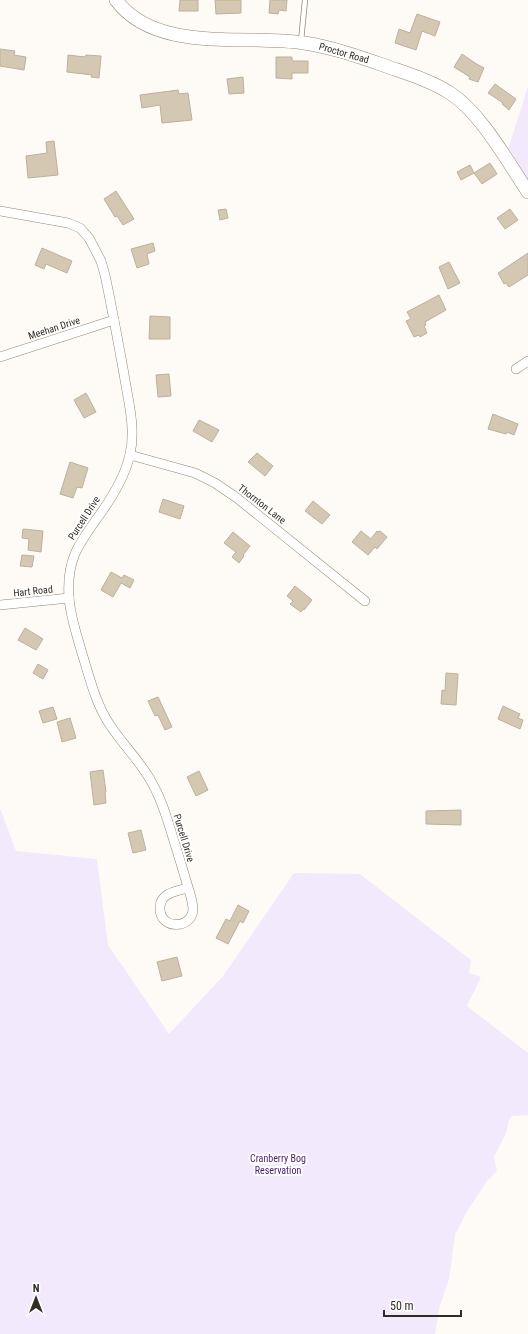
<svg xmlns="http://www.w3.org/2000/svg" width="528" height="1334" font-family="'Roboto Condensed',sans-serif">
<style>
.green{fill:#f2e9fc}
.building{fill:#d5c8b3;stroke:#bdb09c}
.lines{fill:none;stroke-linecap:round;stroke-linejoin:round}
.service-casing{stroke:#938774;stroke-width:6}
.minor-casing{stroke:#938774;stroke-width:10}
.secondary-casing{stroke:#938774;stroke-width:14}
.service{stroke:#fff;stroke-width:4.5}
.minor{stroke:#fff;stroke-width:9}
.secondary{stroke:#fff;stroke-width:13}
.labels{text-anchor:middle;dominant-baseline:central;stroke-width:4;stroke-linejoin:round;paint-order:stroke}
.street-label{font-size:10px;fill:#302b23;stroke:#fff}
.park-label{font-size:10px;fill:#4e216f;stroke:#fff}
</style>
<rect width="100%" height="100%" fill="#fefbf7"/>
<!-- green -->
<g class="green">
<path d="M 528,86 L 528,180 L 508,150 Z"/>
<path d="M 0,808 L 16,851 L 97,859 L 108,945 L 169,1034 L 223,976 L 294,873 L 360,874 L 471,960 L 469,973 L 481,977 L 467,1006 L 528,1053 L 528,1115 L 512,1116 L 509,1120 L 506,1133 L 494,1157 L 497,1171 L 487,1181 L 466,1213 L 455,1235 L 449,1279 L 440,1305 L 435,1334 L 0,1334 Z"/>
</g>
<!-- building -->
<g class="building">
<path d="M 180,0 L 198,0 L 198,11 L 179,11 Z"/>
<path d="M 215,0 L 241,0 L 241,13 L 216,14 Z"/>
<path d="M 270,0 L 287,0 L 286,11 L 279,10 L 278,14 L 269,13 Z"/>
<path d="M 417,14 L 440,22 L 435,36 L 422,31 L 416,50 L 395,43 L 399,29 L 410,33 Z"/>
<path d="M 0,49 L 15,51 L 14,55 L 26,57 L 24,70 L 0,66 Z"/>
<path d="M 462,54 L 475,63 L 484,68 L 478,82 L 469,79 L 470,77 L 454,67 Z"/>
<path d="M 68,55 L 85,57 L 86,55 L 101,56 L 99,78 L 91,77 L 92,75 L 67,72 Z"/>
<path d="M 276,57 L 292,57 L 292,61 L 308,61 L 308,73 L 292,73 L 292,79 L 276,78 Z"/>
<path d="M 243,77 L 244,93 L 229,94 L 227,79 Z"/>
<path d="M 495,84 L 516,99 L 509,110 L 502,104 L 503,103 L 488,93 Z"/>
<path d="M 178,90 L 179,94 L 188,93 L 192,120 L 162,123 L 160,105 L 142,108 L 140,95 Z"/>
<path d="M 54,141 L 58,175 L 28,178 L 26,156 L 47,153 L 46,142 Z"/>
<path d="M 490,163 L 497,174 L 482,184 L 474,173 Z"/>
<path d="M 470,165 L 474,173 L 461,180 L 457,172 Z"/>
<path d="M 116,191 L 134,219 L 123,225 L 117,216 L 115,217 L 104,199 Z"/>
<path d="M 226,209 L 228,218 L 220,220 L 218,210 Z"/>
<path d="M 510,209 L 518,220 L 505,229 L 497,218 Z"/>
<path d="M 153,243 L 155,251 L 147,254 L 149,264 L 137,268 L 131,249 Z"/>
<path d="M 42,248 L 72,261 L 67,273 L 46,264 L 44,269 L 35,265 Z"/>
<path d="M 528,253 L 528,275 L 509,287 L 506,283 L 504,284 L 498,273 Z"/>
<path d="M 449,262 L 460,283 L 448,289 L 439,267 Z"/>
<path d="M 439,295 L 446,310 L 425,322 L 426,325 L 424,326 L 427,333 L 420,337 L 419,335 L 414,337 L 406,321 L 411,319 L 407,312 Z"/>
<path d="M 150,316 L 170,317 L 170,339 L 149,339 Z"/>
<path d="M 169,374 L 171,396 L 158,397 L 156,375 Z"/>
<path d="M 86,393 L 96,412 L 84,418 L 74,400 Z"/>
<path d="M 493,414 L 518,424 L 514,435 L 507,432 L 506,434 L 488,429 Z"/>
<path d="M 199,420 L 219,430 L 212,442 L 193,431 Z"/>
<path d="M 257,453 L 273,466 L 265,476 L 248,462 Z"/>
<path d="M 70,462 L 88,468 L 82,488 L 77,487 L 73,498 L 60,494 Z"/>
<path d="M 163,499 L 184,506 L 180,519 L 159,512 Z"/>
<path d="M 313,501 L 330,515 L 322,524 L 305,511 Z"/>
<path d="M 23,529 L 43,531 L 41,552 L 28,550 L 29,539 L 22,538 Z"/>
<path d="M 361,531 L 371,539 L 377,531 L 378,532 L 380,531 L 387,537 L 377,549 L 375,547 L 368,555 L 352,542 Z"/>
<path d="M 233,532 L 250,546 L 243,555 L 244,556 L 239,563 L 232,557 L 236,552 L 224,543 Z"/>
<path d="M 22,555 L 34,556 L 32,567 L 20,566 Z"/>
<path d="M 111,572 L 122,578 L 124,575 L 134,580 L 130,588 L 121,583 L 113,597 L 101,590 Z"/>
<path d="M 295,586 L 312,600 L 304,610 L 303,609 L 301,612 L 290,604 L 293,601 L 287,596 Z"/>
<path d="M 25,628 L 43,639 L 36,650 L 18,640 Z"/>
<path d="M 38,664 L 48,670 L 43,679 L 33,673 Z"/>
<path d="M 446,673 L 458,674 L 456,705 L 441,704 L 442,690 L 445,691 Z"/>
<path d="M 158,697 L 172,727 L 165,730 L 158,715 L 155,716 L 148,701 Z"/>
<path d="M 503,706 L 520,714 L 518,718 L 523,720 L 520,729 L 498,719 Z"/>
<path d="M 53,707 L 57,719 L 43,723 L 39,711 Z"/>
<path d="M 70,718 L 76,738 L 62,742 L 57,722 Z"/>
<path d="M 103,770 L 106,792 L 105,793 L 106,803 L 94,805 L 90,772 Z"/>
<path d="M 199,771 L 208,790 L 196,796 L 187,777 Z"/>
<path d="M 461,810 L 461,825 L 426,824 L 426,811 Z"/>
<path d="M 141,830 L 146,850 L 133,853 L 128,833 Z"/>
<path d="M 238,905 L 249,911 L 243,923 L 240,921 L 228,944 L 216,938 L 226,919 L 230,921 Z"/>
<path d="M 177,957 L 182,976 L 162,981 L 157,962 Z"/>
</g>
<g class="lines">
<!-- service casing -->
<g class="service-casing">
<path id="service" d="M 301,41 L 305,0"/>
</g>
<!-- minor casing -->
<g class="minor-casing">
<g id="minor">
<path d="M 0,211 L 68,223 L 80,228 L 89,238 L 101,261 L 105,275 C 112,308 118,341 124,374 C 128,400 136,428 130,454 C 126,473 114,494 103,510 C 82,540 66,556 69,597 C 70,615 76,632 81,650 C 89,675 95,703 110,725 C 123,745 140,761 151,781 C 160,796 165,812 170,828 C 176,847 182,867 188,887 C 190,894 193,902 193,910 C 191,930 160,929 160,909 C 159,893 177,891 188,888"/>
<path d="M 0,357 L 114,320"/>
<path d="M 516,369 L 528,361"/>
<path d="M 130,455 L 195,473 L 215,483 L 237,498 L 365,601"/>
<path d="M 0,605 L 69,598"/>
</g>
</g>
<!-- secondary casing -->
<g class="secondary-casing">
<path id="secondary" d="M 116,0 C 156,54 246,34 304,43 C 331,47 357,56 383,65 C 405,73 430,80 450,93 C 481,113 507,161 528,192"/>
</g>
<!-- service -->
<use href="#service" class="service"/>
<!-- minor -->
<use href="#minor" class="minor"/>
<!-- secondary -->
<use href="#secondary" class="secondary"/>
</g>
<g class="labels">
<!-- street labels -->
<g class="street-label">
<text transform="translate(344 53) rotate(16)">Proctor Road</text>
<text transform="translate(54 328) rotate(-18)">Meehan Drive</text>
<text transform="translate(262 504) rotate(38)">Thornton Lane</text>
<text transform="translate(84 518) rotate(-57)">Purcell Drive</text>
<text transform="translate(33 591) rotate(-6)">Hart Road</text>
<text transform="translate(184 838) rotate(73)">Purcell Drive</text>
</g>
<!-- park labels -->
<g class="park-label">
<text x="278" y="1158">Cranberry Bog<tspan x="278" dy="12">Reservation</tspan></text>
</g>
</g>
<!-- north arrow -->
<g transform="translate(36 1298)" stroke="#ffffff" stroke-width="3" paint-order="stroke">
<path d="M0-3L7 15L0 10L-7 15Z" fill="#302b23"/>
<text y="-6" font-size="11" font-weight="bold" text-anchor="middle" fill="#302b23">N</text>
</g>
<!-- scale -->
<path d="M384 1310v6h77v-6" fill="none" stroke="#302b23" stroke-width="2"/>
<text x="390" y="1310" font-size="12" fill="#302b23" stroke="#ffffff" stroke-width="3" paint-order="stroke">50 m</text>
</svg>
